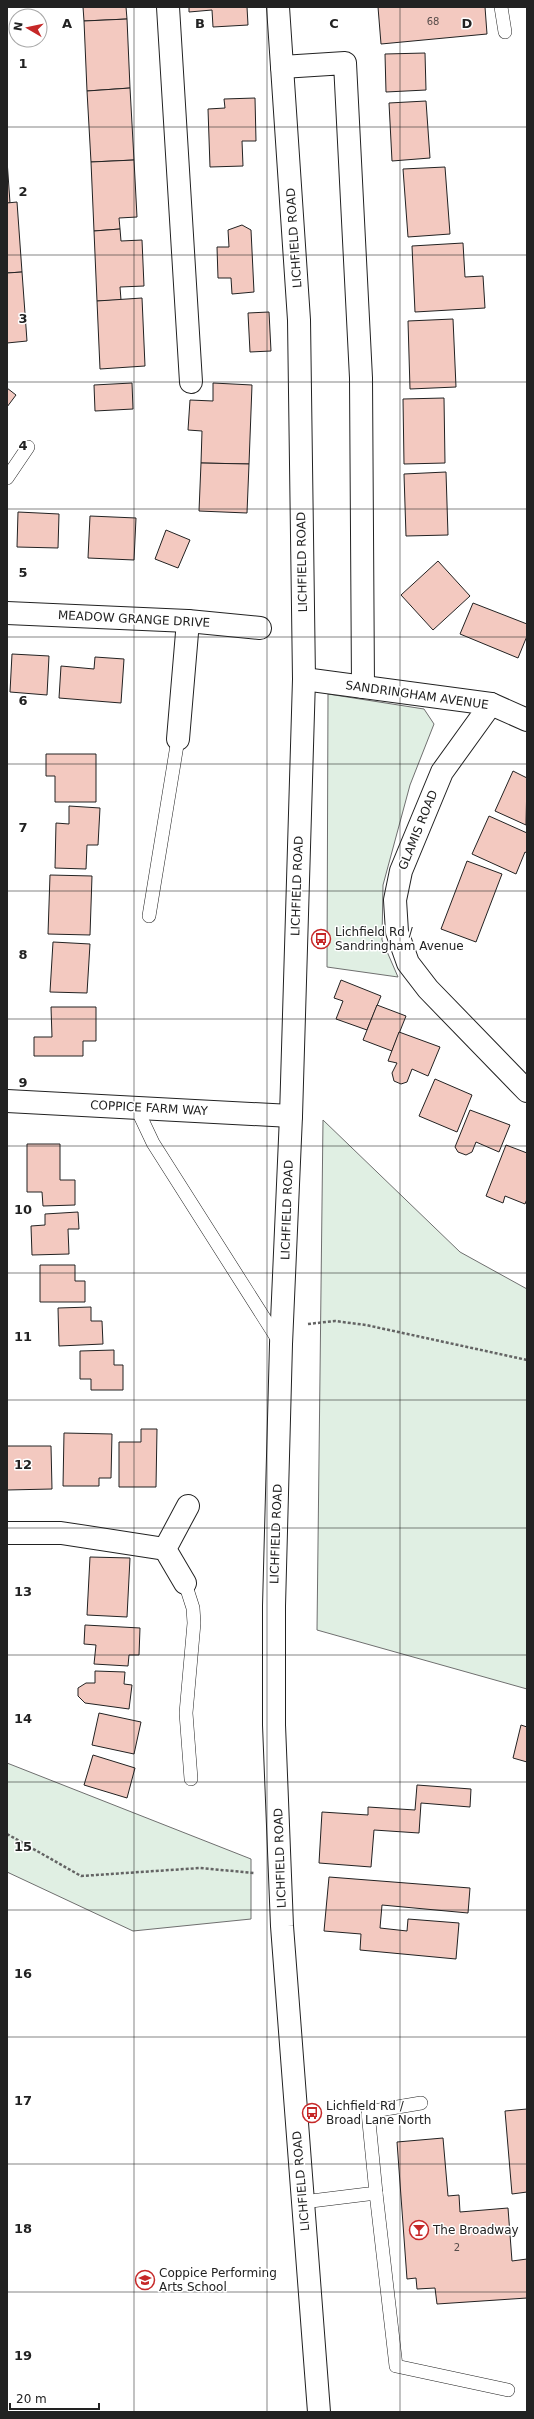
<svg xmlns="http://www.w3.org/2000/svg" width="534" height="2419" font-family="'DejaVu Sans',sans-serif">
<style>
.green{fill:#e0efe3;stroke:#6f6f6f}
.building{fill:#f3c9c0;stroke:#222}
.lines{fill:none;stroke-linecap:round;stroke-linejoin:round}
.lane-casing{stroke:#222;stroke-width:14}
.street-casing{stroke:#222;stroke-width:24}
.primary-casing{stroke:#222;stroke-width:24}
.path{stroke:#646464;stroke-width:2.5;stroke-dasharray:3 2;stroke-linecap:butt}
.lane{stroke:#fff;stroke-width:13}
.street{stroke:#fff;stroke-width:22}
.primary{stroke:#fff;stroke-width:22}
.grid{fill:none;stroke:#222;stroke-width:1;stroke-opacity:0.55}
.labels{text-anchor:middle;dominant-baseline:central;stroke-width:3;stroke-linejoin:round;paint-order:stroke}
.number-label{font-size:10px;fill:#564c4a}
.street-label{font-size:12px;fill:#222;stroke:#fff}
.poi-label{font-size:12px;fill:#222;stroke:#fff;text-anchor:start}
.grid-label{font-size:13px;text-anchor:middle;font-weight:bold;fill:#222;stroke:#fff;stroke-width:3;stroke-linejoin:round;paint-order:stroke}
</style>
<rect width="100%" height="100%" fill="#fff"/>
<!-- green -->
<g class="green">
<path d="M 328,694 L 424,709 L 434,724 L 410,785 L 383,885 L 382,940 L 398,977 L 327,967 Z"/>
<path d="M 323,1120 L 460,1252 L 527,1289 L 527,1689 L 317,1630 Z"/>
<path d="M 7,1763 L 251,1859 L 251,1919 L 133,1931 L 7,1872 Z"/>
</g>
<!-- building -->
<g class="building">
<path d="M 83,7 L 126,7 L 127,19 L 84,21 Z"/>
<path d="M 189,7 L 247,7 L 248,25 L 213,27 L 212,10 L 189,12 Z"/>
<path d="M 378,7 L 485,7 L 487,34 L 381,44 Z"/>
<path d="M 127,19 L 130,88 L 87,91 L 84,21 Z"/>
<path d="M 425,53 L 426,90 L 386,92 L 385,54 Z"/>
<path d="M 130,88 L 134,160 L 91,162 L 87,91 Z"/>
<path d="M 255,98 L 256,141 L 242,141 L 243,166 L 210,167 L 208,109 L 225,108 L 224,99 Z"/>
<path d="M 426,101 L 430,158 L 392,161 L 389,103 Z"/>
<path d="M 7,160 L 10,203 L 7,203 Z"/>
<path d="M 134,160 L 137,217 L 119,218 L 120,229 L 94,231 L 91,162 Z"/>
<path d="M 445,167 L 450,234 L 408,237 L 403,169 Z"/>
<path d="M 17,202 L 22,272 L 7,273 L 7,203 Z"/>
<path d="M 242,225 L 251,230 L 254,292 L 232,294 L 231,278 L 218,278 L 217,247 L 229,247 L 228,230 Z"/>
<path d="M 120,229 L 121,241 L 142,240 L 144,286 L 120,287 L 121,300 L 97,301 L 94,231 Z"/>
<path d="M 463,243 L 465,277 L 483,276 L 485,308 L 415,312 L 412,246 Z"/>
<path d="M 22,272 L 27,341 L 7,343 L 7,273 Z"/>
<path d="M 142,298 L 145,366 L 100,369 L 97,301 Z"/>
<path d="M 269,312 L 271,351 L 250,352 L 248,313 Z"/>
<path d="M 453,319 L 456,387 L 410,389 L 408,321 Z"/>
<path d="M 132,383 L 133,409 L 95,411 L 94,385 Z"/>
<path d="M 213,383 L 252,385 L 249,464 L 201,463 L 202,431 L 188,430 L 190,400 L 213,401 Z"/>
<path d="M 7,388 L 16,395 L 7,407 Z"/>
<path d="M 444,398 L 445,463 L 404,464 L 403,399 Z"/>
<path d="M 201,463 L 249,464 L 247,513 L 199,511 Z"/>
<path d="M 446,472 L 448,535 L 406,536 L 404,474 Z"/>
<path d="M 18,512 L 59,514 L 58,548 L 17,547 Z"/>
<path d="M 90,516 L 136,518 L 134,560 L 88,558 Z"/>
<path d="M 166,530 L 190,540 L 178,568 L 155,559 Z"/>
<path d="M 438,561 L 470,596 L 433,630 L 401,595 Z"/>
<path d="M 473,603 L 527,624 L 527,636 L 518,658 L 460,634 Z"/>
<path d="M 12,654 L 49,656 L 47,695 L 10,692 Z"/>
<path d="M 95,657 L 124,659 L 121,703 L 59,698 L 61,666 L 94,669 Z"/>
<path d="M 46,754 L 96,754 L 96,802 L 55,802 L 55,776 L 46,776 Z"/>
<path d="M 513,771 L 527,778 L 526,825 L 495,811 Z"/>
<path d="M 69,806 L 100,808 L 98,845 L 87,845 L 86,869 L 55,868 L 56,823 L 69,824 Z"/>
<path d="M 489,816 L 527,833 L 527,853 L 525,852 L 516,874 L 472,854 Z"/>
<path d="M 467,861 L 502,874 L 476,942 L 441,929 Z"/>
<path d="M 50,875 L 92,876 L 90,935 L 48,934 Z"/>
<path d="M 53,942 L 90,944 L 87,993 L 50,992 Z"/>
<path d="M 341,980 L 381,996 L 367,1030 L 336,1019 L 343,1001 L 334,998 Z"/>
<path d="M 377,1005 L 406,1016 L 392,1051 L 363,1040 Z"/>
<path d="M 51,1007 L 96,1007 L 96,1041 L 83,1041 L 83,1056 L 34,1056 L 34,1037 L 52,1037 Z"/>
<path d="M 399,1032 L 440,1047 L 428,1076 L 412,1069 L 407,1082 L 401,1084 L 394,1081 L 392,1073 L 397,1063 L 388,1061 Z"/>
<path d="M 435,1079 L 472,1095 L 457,1132 L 419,1116 Z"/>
<path d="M 470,1110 L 510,1125 L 499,1152 L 476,1142 L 472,1152 L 466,1155 L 458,1152 L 455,1147 Z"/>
<path d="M 27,1144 L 60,1144 L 60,1180 L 75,1180 L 75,1205 L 43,1206 L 42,1192 L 27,1192 Z"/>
<path d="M 506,1145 L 527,1153 L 527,1199 L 525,1204 L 505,1196 L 503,1203 L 486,1196 Z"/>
<path d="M 78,1212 L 79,1229 L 68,1229 L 69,1254 L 32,1255 L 31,1226 L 45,1225 L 45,1214 Z"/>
<path d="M 40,1265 L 75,1265 L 75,1281 L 85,1281 L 85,1302 L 40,1302 Z"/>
<path d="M 91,1307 L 91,1321 L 102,1321 L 103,1344 L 59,1346 L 58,1308 Z"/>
<path d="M 114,1350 L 114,1365 L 123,1365 L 123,1390 L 91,1390 L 91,1379 L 80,1379 L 80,1351 Z"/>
<path d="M 141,1429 L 157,1429 L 156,1487 L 119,1487 L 119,1442 L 141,1442 Z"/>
<path d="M 64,1433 L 112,1434 L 111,1478 L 99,1478 L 99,1486 L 63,1486 Z"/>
<path d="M 7,1446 L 51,1446 L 52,1489 L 7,1490 Z"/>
<path d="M 90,1557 L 130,1558 L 127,1617 L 87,1615 Z"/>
<path d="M 85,1625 L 140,1628 L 139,1655 L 129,1655 L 128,1666 L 94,1664 L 96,1645 L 84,1644 Z"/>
<path d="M 95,1671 L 125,1672 L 124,1684 L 132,1685 L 129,1709 L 85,1703 L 78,1696 L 78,1688 L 86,1683 L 95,1683 Z"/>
<path d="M 99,1713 L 141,1722 L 134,1754 L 92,1745 Z"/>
<path d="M 521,1725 L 527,1727 L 527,1762 L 513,1758 Z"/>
<path d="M 93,1755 L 135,1768 L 127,1798 L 84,1785 Z"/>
<path d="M 417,1785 L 471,1789 L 470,1807 L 421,1803 L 419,1833 L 374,1830 L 371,1867 L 319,1863 L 322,1812 L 368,1815 L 368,1807 L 415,1810 Z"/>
<path d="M 329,1877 L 470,1888 L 468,1913 L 382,1905 L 380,1928 L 407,1931 L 408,1919 L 459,1923 L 456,1959 L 360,1950 L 361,1934 L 324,1931 Z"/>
<path d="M 527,2109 L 527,2192 L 512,2194 L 505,2111 Z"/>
<path d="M 443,2138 L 448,2196 L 459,2195 L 460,2212 L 508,2208 L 512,2261 L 527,2259 L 527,2298 L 437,2304 L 435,2288 L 417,2289 L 416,2278 L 407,2279 L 397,2142 Z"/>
</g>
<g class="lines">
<!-- lane casing -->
<g class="lane-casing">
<g id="lane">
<path d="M 501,7 L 505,32"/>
<path d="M 7,478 L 28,447"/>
<path d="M 149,916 L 178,739"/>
<path d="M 136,1107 L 153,1143 L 280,1343"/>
<path d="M 185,1583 L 193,1608 L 194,1623 L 186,1713 L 191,1779"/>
<path d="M 376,2193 L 396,2366 L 508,2390"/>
<path d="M 303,2202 L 376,2193 L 368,2112 L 421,2103"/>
</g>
</g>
<!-- street casing -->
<g class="street-casing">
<g id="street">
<path d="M 168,7 L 191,382"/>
<path d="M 282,67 L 345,63 L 361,378 L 363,687"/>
<path d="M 7,613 L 188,621 L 260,628"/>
<path d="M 304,679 L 491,704 L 527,720"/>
<path d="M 491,704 L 442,772 L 401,871 L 395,900 L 397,932 L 408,963 L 428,989 L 527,1091"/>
<path d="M 178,739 L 188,621"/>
<path d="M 7,1101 L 291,1116"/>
<path d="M 7,1533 L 61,1533 L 165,1549"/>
<path d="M 185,1583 L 165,1549 L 188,1506"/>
</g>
</g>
<!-- primary casing -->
<g class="primary-casing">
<path id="primary" d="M 278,7 L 299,320 L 304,679 L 291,1116 L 281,1344 L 274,1606 L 274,1725 L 282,1926 L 319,2412"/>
</g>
<!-- path -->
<g class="path">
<path d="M 308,1324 L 335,1321 L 366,1325 L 527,1360"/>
<path d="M 7,1834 L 81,1876 L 200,1868 L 254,1873"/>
</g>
<!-- lane -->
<use href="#lane" class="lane"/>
<!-- street -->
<use href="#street" class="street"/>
<!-- primary -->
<use href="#primary" class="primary"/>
</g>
<!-- grid -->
<path class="grid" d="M 134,7 L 134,2412M 267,7 L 267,2412M 400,7 L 400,2412M 7,127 L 527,127M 7,255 L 527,255M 7,382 L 527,382M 7,509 L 527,509M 7,637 L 527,637M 7,764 L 527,764M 7,891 L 527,891M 7,1019 L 527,1019M 7,1146 L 527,1146M 7,1273 L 527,1273M 7,1400 L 527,1400M 7,1528 L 527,1528M 7,1655 L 527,1655M 7,1782 L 527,1782M 7,1910 L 527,1910M 7,2037 L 527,2037M 7,2164 L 527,2164M 7,2292 L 527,2292"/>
<!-- icons -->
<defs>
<g id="bus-ring" transform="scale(1)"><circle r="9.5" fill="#fff" stroke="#c62828" stroke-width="1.5"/><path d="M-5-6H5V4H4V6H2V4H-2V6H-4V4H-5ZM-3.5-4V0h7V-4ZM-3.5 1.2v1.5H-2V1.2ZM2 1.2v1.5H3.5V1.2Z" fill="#c62828"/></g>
<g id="bar-ring" transform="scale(1)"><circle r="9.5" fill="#fff" stroke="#c62828" stroke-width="1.5"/><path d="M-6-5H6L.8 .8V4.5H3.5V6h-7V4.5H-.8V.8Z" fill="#c62828"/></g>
<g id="school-ring" transform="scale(1)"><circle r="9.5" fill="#fff" stroke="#c62828" stroke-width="1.5"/><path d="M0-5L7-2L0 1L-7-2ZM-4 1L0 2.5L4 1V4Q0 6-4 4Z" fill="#c62828"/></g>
</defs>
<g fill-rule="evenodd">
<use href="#bus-ring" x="321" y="939"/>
<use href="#bus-ring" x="312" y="2113"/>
<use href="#bar-ring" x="419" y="2230"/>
<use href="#school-ring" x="145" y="2280"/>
</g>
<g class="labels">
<!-- number labels -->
<g class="number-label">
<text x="433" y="21">68</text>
<text x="457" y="2247">2</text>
</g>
<!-- street labels -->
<g class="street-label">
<text transform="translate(294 238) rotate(-94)">LICHFIELD ROAD</text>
<text transform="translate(302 562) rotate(-91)">LICHFIELD ROAD</text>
<text transform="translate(134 619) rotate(3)">MEADOW GRANGE DRIVE</text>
<text transform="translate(417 695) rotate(8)">SANDRINGHAM AVENUE</text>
<text transform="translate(418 830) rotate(-68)">GLAMIS ROAD</text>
<text transform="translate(297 886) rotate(-88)">LICHFIELD ROAD</text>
<text transform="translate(149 1108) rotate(3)">COPPICE FARM WAY</text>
<text transform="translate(287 1210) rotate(-88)">LICHFIELD ROAD</text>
<text transform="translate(276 1534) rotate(-88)">LICHFIELD ROAD</text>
<text transform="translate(280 1858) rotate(-92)">LICHFIELD ROAD</text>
<text transform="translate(301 2181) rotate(-95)">LICHFIELD ROAD</text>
</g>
<!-- poi labels -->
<g class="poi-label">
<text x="335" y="932">Lichfield Rd /<tspan x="335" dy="14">Sandringham Avenue</tspan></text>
<text x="326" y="2106">Lichfield Rd /<tspan x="326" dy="14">Broad Lane North</tspan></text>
<text x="433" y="2230">The Broadway</text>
<text x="159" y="2273">Coppice Performing<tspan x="159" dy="14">Arts School</tspan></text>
</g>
</g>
<g class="grid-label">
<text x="67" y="28">A</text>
<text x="200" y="28">B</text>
<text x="334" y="28">C</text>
<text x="467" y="28">D</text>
<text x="23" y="68">1</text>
<text x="23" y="196">2</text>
<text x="23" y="323">3</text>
<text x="23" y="450">4</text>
<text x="23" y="577">5</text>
<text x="23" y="705">6</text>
<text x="23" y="832">7</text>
<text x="23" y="959">8</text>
<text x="23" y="1087">9</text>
<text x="23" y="1214">10</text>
<text x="23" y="1341">11</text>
<text x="23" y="1469">12</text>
<text x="23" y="1596">13</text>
<text x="23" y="1723">14</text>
<text x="23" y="1851">15</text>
<text x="23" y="1978">16</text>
<text x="23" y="2105">17</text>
<text x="23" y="2233">18</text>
<text x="23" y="2360">19</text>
</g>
<!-- border -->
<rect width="534" height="2419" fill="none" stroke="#222222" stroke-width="16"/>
<!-- north arrow -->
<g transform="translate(28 28) rotate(279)"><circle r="19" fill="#ffffff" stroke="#a7a7a7"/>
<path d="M0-3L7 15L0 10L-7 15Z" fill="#c62828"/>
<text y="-6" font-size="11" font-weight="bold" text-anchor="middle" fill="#222222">N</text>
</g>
<!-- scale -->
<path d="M10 2403v6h89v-6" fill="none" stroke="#222222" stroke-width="2"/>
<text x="16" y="2403" font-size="12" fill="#222222" stroke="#ffffff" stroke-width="3" paint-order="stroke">20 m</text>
</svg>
